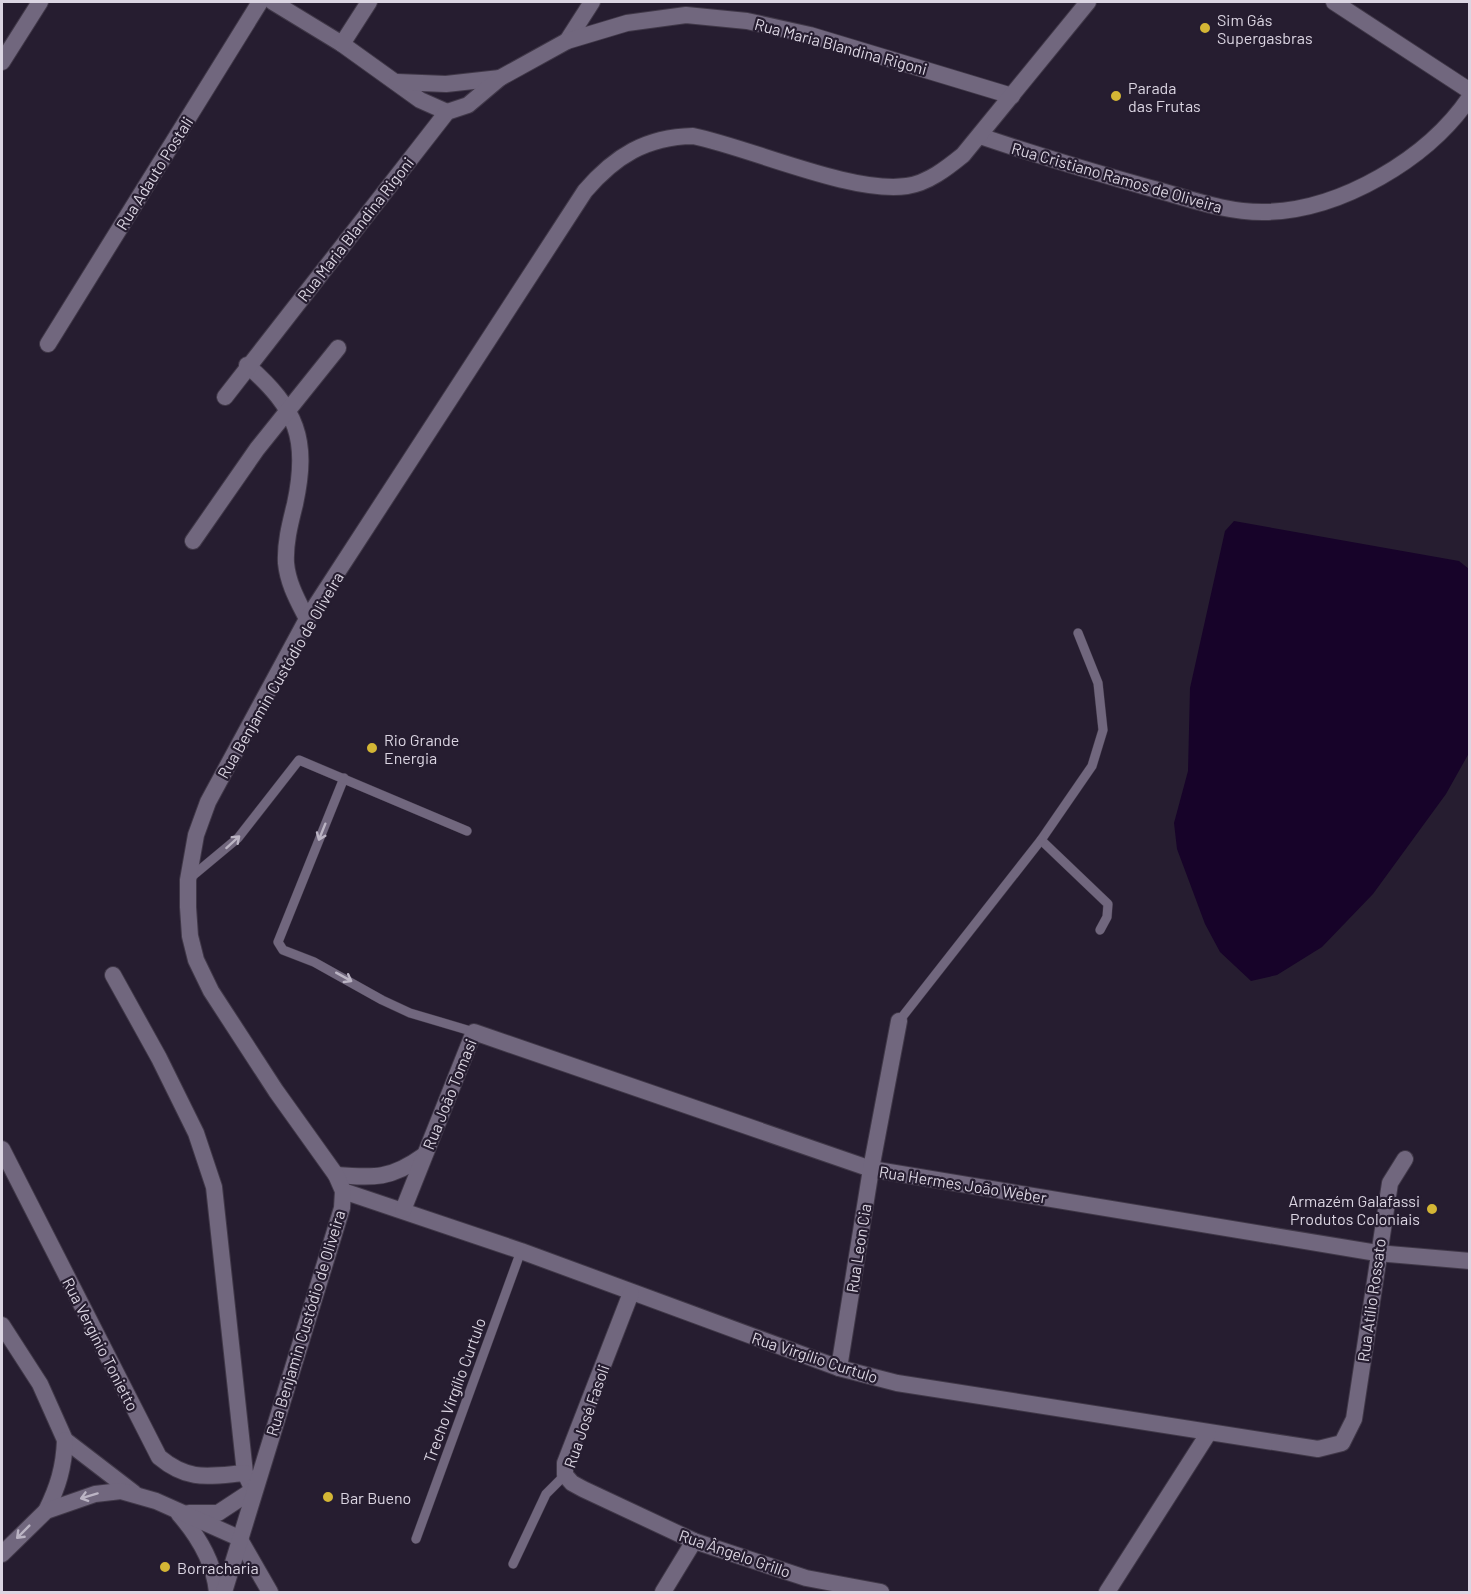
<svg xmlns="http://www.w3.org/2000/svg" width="1471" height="1594" font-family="Barlow,sans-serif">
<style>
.water{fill:#170329}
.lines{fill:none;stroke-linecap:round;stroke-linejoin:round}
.service-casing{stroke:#403848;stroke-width:10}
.minor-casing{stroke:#403848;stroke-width:18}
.tertiary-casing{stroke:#403848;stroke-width:18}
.secondary-casing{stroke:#403848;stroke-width:18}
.service{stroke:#71677e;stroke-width:9}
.minor{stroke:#71677e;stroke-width:16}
.tertiary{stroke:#71677e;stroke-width:16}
.secondary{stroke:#71677e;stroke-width:16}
.oneway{stroke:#bbb4c4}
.poi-dot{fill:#d4b635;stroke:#261d30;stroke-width:2}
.labels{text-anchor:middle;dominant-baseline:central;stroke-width:4.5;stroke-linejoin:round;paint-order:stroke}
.poi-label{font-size:16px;fill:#dbd5e2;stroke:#261d30;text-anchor:start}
.street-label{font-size:16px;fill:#dbd5e2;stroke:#261d30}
</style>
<rect width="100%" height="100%" fill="#261d30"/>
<!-- water -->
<path class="water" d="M 1234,521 L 1459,561 L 1469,569 L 1469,753 L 1446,794 L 1373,894 L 1322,947 L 1277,975 L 1251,981 L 1220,952 L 1205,924 L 1177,849 L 1174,823 L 1188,771 L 1190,688 L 1225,531 Z"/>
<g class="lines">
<!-- service casing -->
<g class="service-casing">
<g id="service">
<path d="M 344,778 L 278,942 L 283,950 L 314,962 L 382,1000 L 410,1013 L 474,1032"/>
<path d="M 1041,840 L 1108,904 L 1107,917 L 1100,930"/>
<path d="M 190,878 L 238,838 L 299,760 L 467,831"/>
<path d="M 899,1021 L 1041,840 L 1092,766 L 1103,730 L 1098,683 L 1078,633"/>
<path d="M 416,1539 L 521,1251"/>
<path d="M 513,1564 L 546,1494 L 565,1475"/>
</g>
</g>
<!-- minor casing -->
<g class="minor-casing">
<g id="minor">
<path d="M 273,2 L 342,44 L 420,100 L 447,112"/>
<path d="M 1334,2 L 1470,91"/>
<path d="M 567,41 L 592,2"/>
<path d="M 342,44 L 369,2"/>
<path d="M 2,62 L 40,2"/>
<path d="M 397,82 L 446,84 L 500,78"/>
<path d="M 980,136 C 1036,155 1093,172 1150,188 C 1188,198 1226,213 1266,212 C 1341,210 1428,159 1470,97"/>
<path d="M 48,344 L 260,2"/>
<path d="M 247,365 C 297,409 309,439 295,504 C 290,524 285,543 286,563 C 288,584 298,601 307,619"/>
<path d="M 225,397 L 447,112 L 468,105 L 500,78 L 567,41 L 627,23 L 686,15 L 747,21 L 810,35 L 1012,96"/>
<path d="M 193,541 L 257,449 L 338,348"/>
<path d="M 113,975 L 159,1058 L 196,1133 L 214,1187 L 245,1473 L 253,1490"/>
<path d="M 2,1149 L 159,1457 C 189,1482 209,1476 245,1473"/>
<path d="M 336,1175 C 375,1178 391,1179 423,1156"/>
<path d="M 343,1191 L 521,1251 L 839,1368 L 897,1383 L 1318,1449 L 1342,1443 L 1354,1419 L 1390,1183 L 1405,1159"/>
<path d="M 403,1210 L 474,1032 L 871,1169 L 1377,1253 L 1470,1261"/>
<path d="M 631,1293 L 565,1463 L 565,1475 L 572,1483 L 583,1489 L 694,1541 L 806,1578 L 881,1592"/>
<path d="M 839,1368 L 871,1169 L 899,1021"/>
<path d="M 663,1592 L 694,1541"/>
<path d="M 1107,1592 L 1208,1434"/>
</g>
</g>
<!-- tertiary casing -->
<g class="tertiary-casing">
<g id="tertiary">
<path d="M 2,1325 L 40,1384 L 65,1440 L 134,1493"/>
<path d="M 46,1511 C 58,1487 64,1467 65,1440"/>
</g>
</g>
<!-- secondary casing -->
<g class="secondary-casing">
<g id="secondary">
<path d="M 189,1513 L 218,1513 L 253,1490"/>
<path d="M 179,1514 C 199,1537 214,1562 217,1592"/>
<path d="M 239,1538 L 270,1592"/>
<path d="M 2,1554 L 46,1511 L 95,1494 L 121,1491 L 156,1501 L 239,1538"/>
<path d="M 224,1592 L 342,1208 L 343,1191 L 336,1175 L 276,1091 L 211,991 L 196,960 L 190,936 L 188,907 L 188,880 L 196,835 L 208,802 L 307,619 L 585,191 C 615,156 646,137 693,136 C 751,148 852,194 907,186 C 928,183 947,168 963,155 L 1088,2"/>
</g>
</g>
<!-- service -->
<use href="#service" class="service"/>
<!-- minor -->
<use href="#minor" class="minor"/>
<!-- tertiary -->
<use href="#tertiary" class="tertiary"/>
<!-- secondary -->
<use href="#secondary" class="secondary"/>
</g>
<!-- one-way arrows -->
<defs><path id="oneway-shaft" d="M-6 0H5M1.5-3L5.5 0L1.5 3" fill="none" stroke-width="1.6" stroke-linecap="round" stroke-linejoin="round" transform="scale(1.5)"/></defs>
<g class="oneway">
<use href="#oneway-shaft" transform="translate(322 832) rotate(112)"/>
<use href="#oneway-shaft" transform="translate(233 842) rotate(-42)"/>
<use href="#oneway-shaft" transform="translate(344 977) rotate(29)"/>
<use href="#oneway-shaft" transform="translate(89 1496) rotate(163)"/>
<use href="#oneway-shaft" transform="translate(23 1532) rotate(135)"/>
</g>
<!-- markers -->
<g class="poi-dot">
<circle cx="1205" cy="28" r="6"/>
<circle cx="1116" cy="96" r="6"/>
<circle cx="372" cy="748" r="6"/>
<circle cx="1432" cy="1209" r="6"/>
<circle cx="328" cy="1497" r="6"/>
<circle cx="165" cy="1567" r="6"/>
</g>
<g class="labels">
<!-- poi labels -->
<g class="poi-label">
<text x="1217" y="19">Sim Gás<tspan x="1217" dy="18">Supergasbras</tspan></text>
<text x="1128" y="87">Parada<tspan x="1128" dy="18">das Frutas</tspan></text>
<text x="384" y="739">Rio Grande<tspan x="384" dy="18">Energia</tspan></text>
<text x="1420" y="1200" text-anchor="end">Armazém Galafassi<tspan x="1420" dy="18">Produtos Coloniais</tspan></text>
<text x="340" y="1497">Bar Bueno</text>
<text x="177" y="1567">Borracharia</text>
</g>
<!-- street labels -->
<g class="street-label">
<text transform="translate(841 46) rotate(15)">Rua Maria Blandina Rigoni</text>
<text transform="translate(154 173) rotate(-58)">Rua Adauto Postali</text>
<text transform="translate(1117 177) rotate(16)">Rua Cristiano Ramos de Oliveira</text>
<text transform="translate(355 229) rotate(-52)">Rua Maria Blandina Rigoni</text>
<text transform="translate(280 675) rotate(-60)">Rua Benjamin Custódio de Oliveira</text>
<text transform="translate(449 1094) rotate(-68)">Rua João Tomasi</text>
<text transform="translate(963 1184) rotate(9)">Rua Hermes João Weber</text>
<text transform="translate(858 1248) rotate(-81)">Rua Leon Cia</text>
<text transform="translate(1371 1300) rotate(-82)">Rua Atílio Rossato</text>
<text transform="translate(305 1323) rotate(-73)">Rua Benjamin Custódio de Oliveira</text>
<text transform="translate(101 1344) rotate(63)">Rua Vergínio Tonietto</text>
<text transform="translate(815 1357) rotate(18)">Rua Virgílio Curtulo</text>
<text transform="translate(454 1390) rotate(-70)">Trecho Virgílio Curtulo</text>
<text transform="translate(586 1416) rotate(-71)">Rua José Fasoli</text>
<text transform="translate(735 1553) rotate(19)">Rua Ângelo Grillo</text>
</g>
</g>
<!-- border -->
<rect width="1471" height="1594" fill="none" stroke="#dbd5e2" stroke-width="6"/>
</svg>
